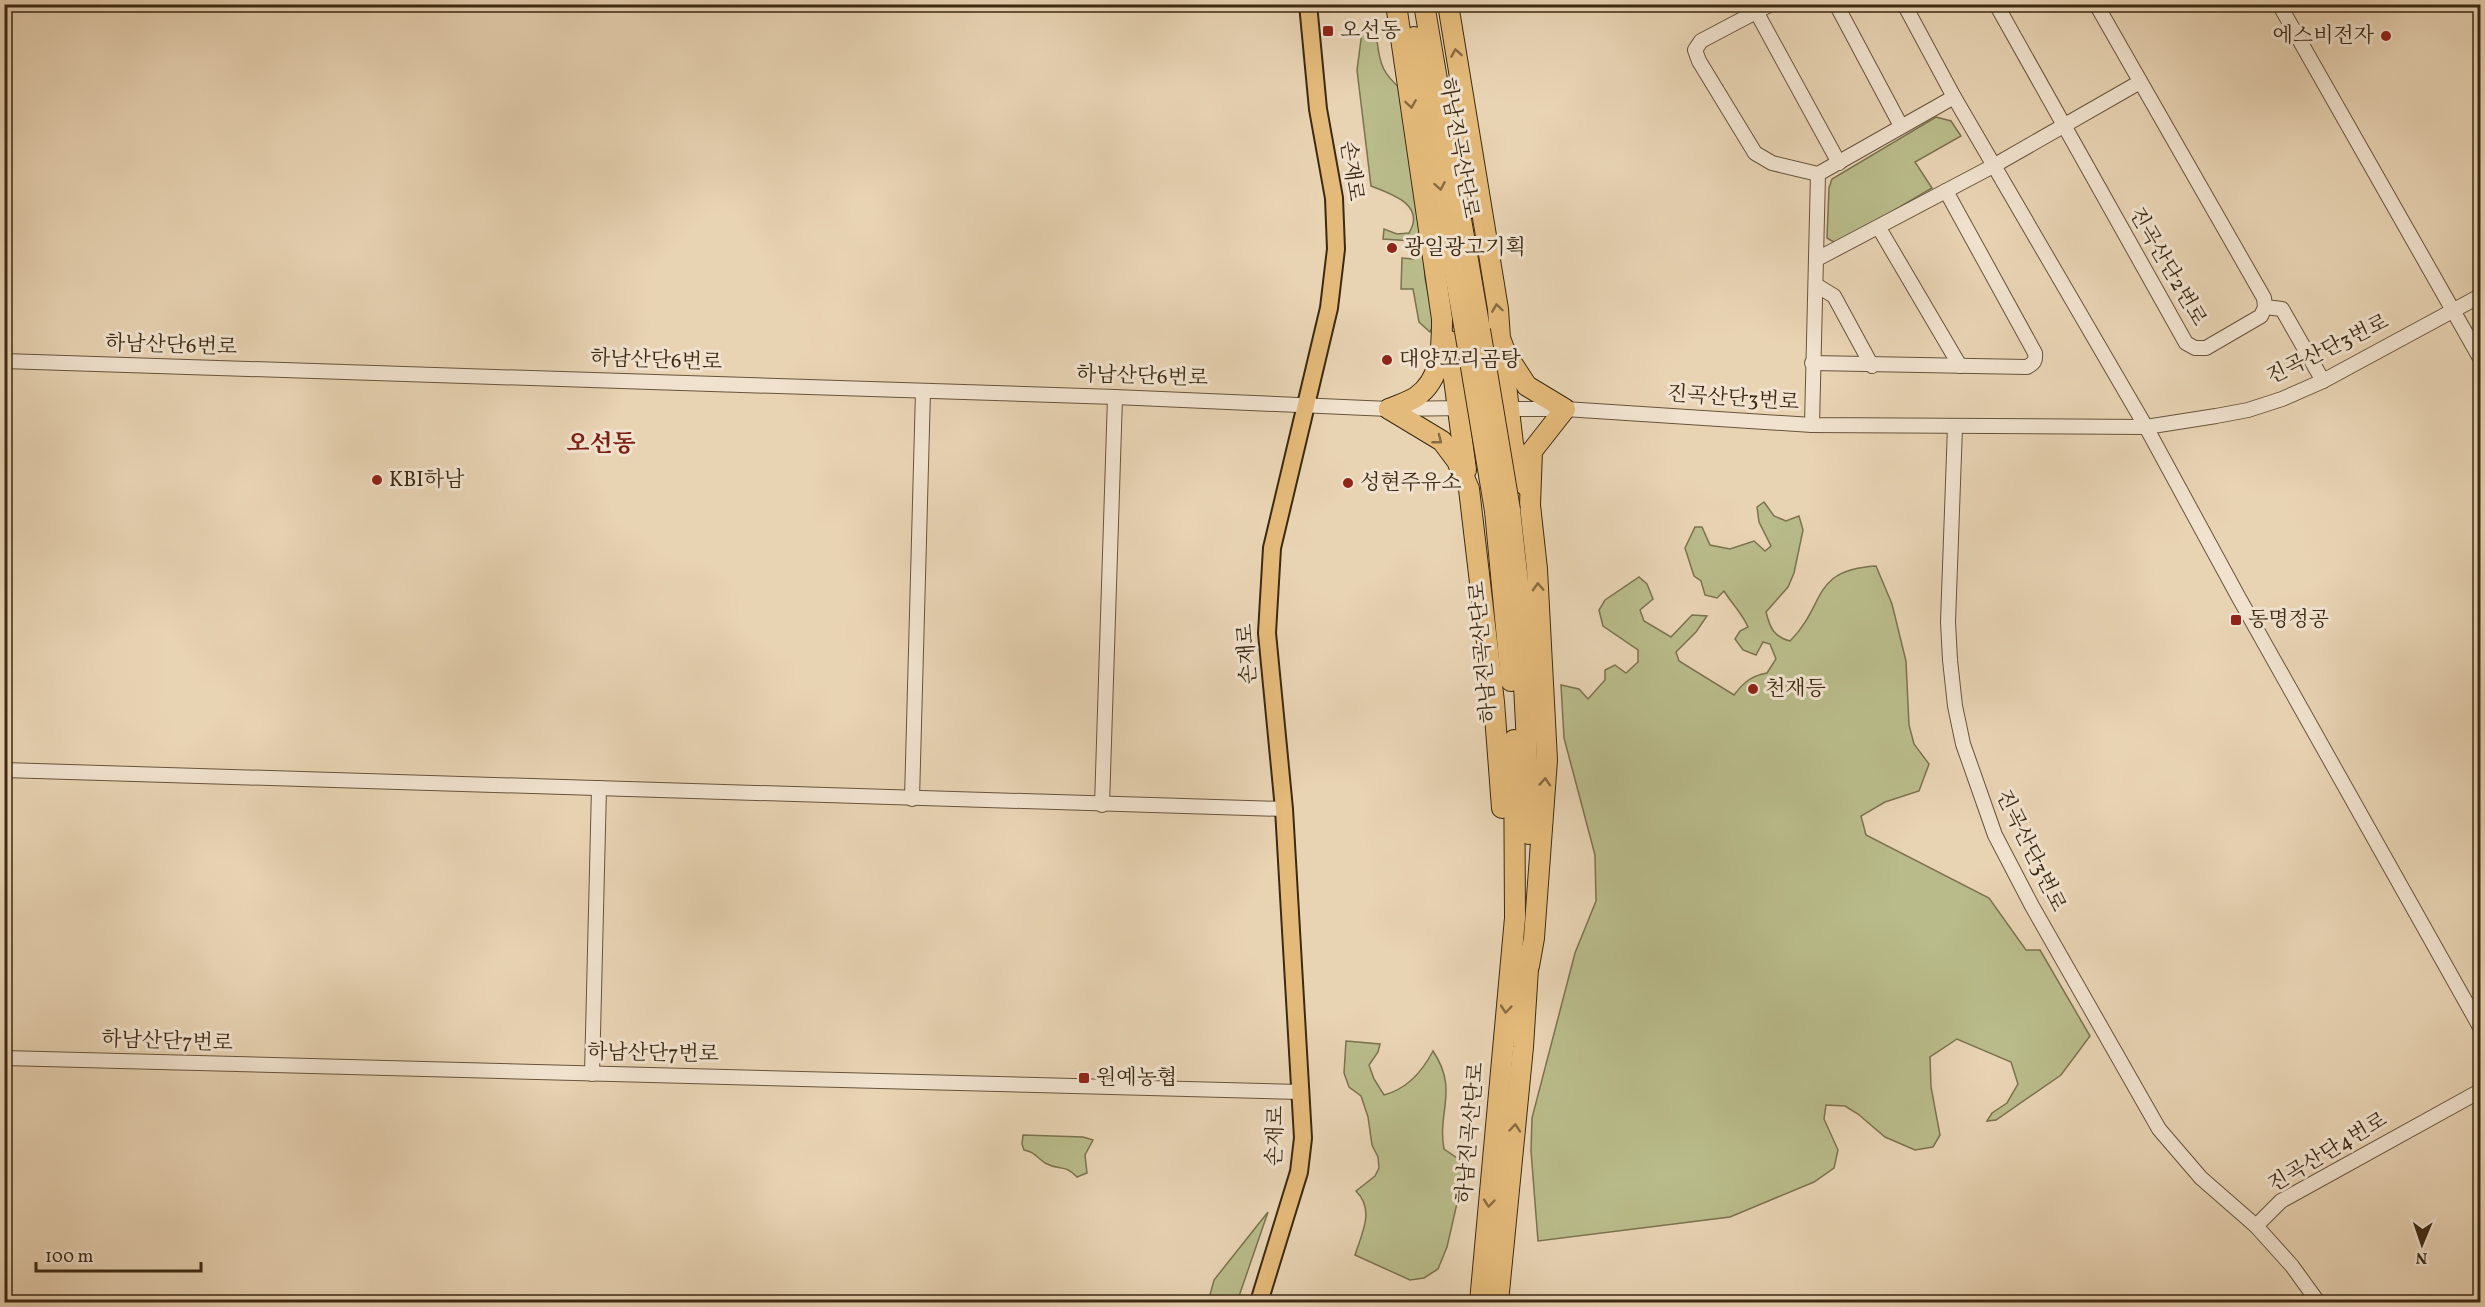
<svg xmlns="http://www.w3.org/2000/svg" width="2485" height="1307" font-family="Vollkorn,'Noto Serif KR',serif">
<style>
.green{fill:#b9bb8a;stroke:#7b724e;stroke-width:1.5}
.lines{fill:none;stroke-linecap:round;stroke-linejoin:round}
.minor-casing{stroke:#68543b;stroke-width:16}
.major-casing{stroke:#3d2a13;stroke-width:20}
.highway-casing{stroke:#3d2a13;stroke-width:22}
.minor{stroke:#f0e2ce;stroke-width:14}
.major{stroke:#e4ba7a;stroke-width:16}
.highway{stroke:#e4ba7a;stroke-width:20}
.highway-bridge-casing{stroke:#3d2a13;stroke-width:22;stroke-linecap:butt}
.highway-bridge{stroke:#e4ba7a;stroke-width:20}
.oneway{stroke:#886b41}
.poi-dot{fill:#8f2418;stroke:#f0e2ce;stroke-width:2}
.labels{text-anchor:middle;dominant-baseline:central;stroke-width:6;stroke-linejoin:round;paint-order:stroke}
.poi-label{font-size:21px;fill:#3d2a13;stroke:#f0e2ce;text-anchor:start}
.street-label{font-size:21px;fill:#3d2a13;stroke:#f0e2ce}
.quarter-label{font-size:24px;font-weight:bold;fill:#7a1f14;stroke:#f0e2ce}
</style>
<rect width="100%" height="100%" fill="#e8d3b3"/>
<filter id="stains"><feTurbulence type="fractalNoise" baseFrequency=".00333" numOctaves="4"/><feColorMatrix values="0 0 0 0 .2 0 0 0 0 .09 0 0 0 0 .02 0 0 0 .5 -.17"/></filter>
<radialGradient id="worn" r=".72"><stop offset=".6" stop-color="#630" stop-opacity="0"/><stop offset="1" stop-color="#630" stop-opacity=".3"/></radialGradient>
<!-- green -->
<g class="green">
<path d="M 1362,32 L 1377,41 C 1380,65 1383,74 1402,90 L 1421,214 L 1425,278 L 1434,323 L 1430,332 L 1419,322 L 1413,289 L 1401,289 L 1402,258 L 1413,259 L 1413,241 L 1383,239 L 1384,229 L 1397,234 L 1409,233 C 1426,205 1392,194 1371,186 L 1357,70 Z"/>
<path d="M 1936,117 L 1951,121 L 1961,136 L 1915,162 L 1932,188 L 1837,244 L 1827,238 L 1829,188 L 1832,179 Z"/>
<path d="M 1764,502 L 1774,516 L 1786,521 L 1799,516 L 1803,530 L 1794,573 L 1788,587 L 1766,612 C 1770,628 1774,637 1790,641 C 1827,604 1810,570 1876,566 L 1892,604 L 1906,661 L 1909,725 L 1914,744 L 1929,764 L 1919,791 L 1885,802 L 1861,816 L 1866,835 L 1989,898 L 2026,950 L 2040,950 L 2090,1036 L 2061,1075 L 1996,1120 L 1987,1121 L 1992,1113 L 2007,1103 L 2018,1084 L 2011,1062 L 1957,1039 L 1930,1057 L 1931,1087 L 1940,1135 L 1933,1147 L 1915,1150 L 1885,1137 L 1858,1114 L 1845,1106 L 1826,1105 L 1824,1119 L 1838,1150 L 1834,1168 L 1814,1182 L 1730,1217 L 1538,1241 L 1531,1151 L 1532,1118 L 1575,953 L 1596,901 L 1595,855 L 1564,738 L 1561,685 L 1579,689 L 1588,699 L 1605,680 L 1605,670 L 1615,665 L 1626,673 L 1638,662 L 1638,650 L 1603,626 L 1599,610 L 1605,600 L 1639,577 L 1647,584 L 1653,599 L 1640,610 L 1644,621 L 1671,637 L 1692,615 L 1707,616 L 1696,632 L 1676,652 L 1679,661 L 1734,695 C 1744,682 1751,676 1767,673 L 1776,659 L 1770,644 L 1763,642 L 1756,655 L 1743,650 L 1735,639 L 1740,631 L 1748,627 C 1742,613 1732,604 1724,591 L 1717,598 L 1705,595 L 1701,581 L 1694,576 L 1685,548 L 1695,527 L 1702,527 L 1710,545 L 1730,549 L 1754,541 L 1765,551 L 1771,546 L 1759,522 L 1757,507 Z"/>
<path d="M 1346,1041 L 1380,1044 L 1378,1052 L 1369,1065 L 1374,1079 L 1384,1095 C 1407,1089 1422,1072 1433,1051 C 1459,1090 1437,1111 1444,1149 L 1466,1164 L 1447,1247 L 1438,1269 L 1424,1278 L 1410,1280 L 1355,1255 C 1362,1233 1375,1210 1356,1191 L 1375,1176 L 1379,1168 L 1378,1157 L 1372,1145 L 1368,1117 L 1361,1096 L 1349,1087 L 1344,1073 Z"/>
<path d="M 1023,1135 L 1083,1137 L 1093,1140 L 1085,1155 L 1087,1173 L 1077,1177 C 1063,1163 1059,1171 1045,1163 C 1036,1157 1035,1152 1024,1150 L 1022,1144 Z"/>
<path d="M 1268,1212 L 1237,1302 L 1208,1302 L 1214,1280 Z"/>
<path d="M 1024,1297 L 1057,1298 L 1057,1302 L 1024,1302 Z"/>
</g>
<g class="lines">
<!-- minor casing -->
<g class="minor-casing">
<g id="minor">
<path d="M 1771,4 L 1701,41 L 1695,50 L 1699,61 L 1755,153 L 1772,163 L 1818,174 L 1954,97"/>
<path d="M 1836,4 L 1901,126"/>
<path d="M 1904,4 L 1954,97 L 2146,427 L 2239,598 L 2480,1027"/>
<path d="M 1996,4 L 2186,343 L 2195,348 L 2206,348 L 2261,316 L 2265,307 L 2264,298 L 2096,4"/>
<path d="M 2279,4 L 2480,358"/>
<path d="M 1757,13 L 1839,163"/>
<path d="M 1879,228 L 1960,366"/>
<path d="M 1817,259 L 1995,165 L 2140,82"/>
<path d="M 1816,285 L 1834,296 L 1872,366"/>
<path d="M 2265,307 L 2282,309 L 2323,381"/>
<path d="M 4,361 L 1115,397 L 1389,409 L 1466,408"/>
<path d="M 1812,363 L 2027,367 C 2034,363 2036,361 2035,353 L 1946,191"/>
<path d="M 1503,409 L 1565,409 L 1812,425 L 2146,427 L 2216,416 L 2248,410 L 2282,399 L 2323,381 L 2480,296"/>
<path d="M 1812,425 L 1818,174"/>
<path d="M 1955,427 L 1948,622 L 1950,660 L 1955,706 L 1963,744 L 1995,835 L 2032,906 L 2159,1129 L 2201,1178 L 2256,1226 L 2292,1266 L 2318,1302"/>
<path d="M 4,770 L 1284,809"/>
<path d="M 912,799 L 923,391"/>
<path d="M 1102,805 L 1115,397"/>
<path d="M 4,1058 L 1300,1092"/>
<path d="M 592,1074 L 599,788"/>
<path d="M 2256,1226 L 2281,1201 L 2480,1091"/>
</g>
</g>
<!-- major casing -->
<g class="major-casing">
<path id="major" d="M 1259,1302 L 1299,1172 L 1303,1138 L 1284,809 L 1267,633 L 1272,548 L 1329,308 L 1336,249 L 1334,198 L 1318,109 L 1308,4"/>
</g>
<!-- highway casing -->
<g class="highway-casing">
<g id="highway">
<path d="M 1424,4 L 1480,330"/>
<path d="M 1448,4 L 1498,309 L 1500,338 L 1506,354 L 1527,386 L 1565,409 L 1532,451 L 1530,505 L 1537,569 L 1547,760 L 1534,938 L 1529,966"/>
<path d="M 1414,37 L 1465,331"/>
<path d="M 1449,341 L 1466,470"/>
<path d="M 1502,351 L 1513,444 L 1525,485"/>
<path d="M 1389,409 L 1442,441 L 1457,461 L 1469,489 L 1494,702 L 1502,808"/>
<path d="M 1389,409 C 1398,405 1408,402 1416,397 C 1442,379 1442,347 1442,319 L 1396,4"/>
<path d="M 1510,510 L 1519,591 L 1526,724 L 1529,834"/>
<path d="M 1495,511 L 1511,681"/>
<path d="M 1480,1302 L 1515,918 L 1514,740"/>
<path d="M 1498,1302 L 1523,1047 L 1529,953"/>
</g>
</g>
<!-- minor -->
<use href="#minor" class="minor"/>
<!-- major -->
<use href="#major" class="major"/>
<!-- highway -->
<use href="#highway" class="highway"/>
<!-- highway-bridge casing -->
<g class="highway-bridge-casing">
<g id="highway-bridge">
<path d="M 1480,330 L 1510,510"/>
<path d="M 1465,331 L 1495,511"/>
</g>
</g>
<!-- highway-bridge -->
<use href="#highway-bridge" class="highway-bridge"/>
</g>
<!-- one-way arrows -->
<defs><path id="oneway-chevron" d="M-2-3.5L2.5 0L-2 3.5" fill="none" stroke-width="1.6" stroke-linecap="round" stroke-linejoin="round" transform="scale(1.5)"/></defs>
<g class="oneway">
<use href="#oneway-chevron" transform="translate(1456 53) rotate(-99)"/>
<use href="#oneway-chevron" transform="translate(1411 104) rotate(81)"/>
<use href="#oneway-chevron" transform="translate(1440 186) rotate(80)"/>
<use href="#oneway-chevron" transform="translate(1497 308) rotate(-98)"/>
<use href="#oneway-chevron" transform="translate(1438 440) rotate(38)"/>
<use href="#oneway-chevron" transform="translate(1538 587) rotate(-92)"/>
<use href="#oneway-chevron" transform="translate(1545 782) rotate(-86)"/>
<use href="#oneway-chevron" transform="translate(1506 1009) rotate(95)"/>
<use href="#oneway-chevron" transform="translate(1515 1128) rotate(-85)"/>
<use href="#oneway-chevron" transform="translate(1489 1203) rotate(95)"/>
</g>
<!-- markers -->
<g class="poi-dot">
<rect x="1322" y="25" width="12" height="12" rx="3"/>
<circle cx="2386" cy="36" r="6"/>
<circle cx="1392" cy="248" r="6"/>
<circle cx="1387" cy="360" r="6"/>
<circle cx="377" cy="480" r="6"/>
<circle cx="1348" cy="483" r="6"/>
<rect x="2230" y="614" width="12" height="12" rx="3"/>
<circle cx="1753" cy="689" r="6"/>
<rect x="1078" y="1072" width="12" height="12" rx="3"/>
</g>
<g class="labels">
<!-- poi labels -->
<g class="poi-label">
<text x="1340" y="31">오선동</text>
<text x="2374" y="36" text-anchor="end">에스비전자</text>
<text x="1404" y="248">광일광고기획</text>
<text x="1399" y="360">대양꼬리곰탕</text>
<text x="389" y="480">KBI하남</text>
<text x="1360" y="483">성현주유소</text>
<text x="2248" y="620">동명정공</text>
<text x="1765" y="689">천재등</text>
<text x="1096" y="1078">원예농협</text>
</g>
<!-- street labels -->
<g class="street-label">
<text transform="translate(1458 148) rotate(80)">하남진곡산단로</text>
<text transform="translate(1351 171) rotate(82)">손재로</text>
<text transform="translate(2167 267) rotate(60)">진곡산단2번로</text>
<text transform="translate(171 346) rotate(2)">하남산단6번로</text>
<text transform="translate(2328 350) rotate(-26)">진곡산단3번로</text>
<text transform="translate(656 361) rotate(2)">하남산단6번로</text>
<text transform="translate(1142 377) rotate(2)">하남산단6번로</text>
<text transform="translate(1733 399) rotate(4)">진곡산단3번로</text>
<text transform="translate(1484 652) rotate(-95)">하남진곡산단로</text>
<text transform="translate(1248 654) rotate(-94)">손재로</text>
<text transform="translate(2030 851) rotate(64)">진곡산단3번로</text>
<text transform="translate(167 1042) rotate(2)">하남산단7번로</text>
<text transform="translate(653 1054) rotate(1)">하남산단7번로</text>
<text transform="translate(1471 1133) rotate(-85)">하남진곡산단로</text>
<text transform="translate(1276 1136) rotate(-88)">손재로</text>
<text transform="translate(2328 1153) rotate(-31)">진곡산단4번로</text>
</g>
<!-- quarter labels -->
<g class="quarter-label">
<text x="601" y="445">오선동</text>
</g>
</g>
<!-- margin -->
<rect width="2485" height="1307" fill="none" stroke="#e8d3b3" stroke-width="24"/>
<rect x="6" y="6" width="2473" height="1295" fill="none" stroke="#3d2a13" stroke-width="3"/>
<rect x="12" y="12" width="2461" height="1283" fill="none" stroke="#3d2a13" stroke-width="1.5"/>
<!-- north arrow -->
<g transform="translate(2422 1244) rotate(182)" stroke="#f0e2ce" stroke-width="4.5" paint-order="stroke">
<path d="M0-4.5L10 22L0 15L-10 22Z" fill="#3d2a13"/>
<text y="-9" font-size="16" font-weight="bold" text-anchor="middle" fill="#3d2a13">N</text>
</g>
<!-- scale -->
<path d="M36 1262v9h165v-9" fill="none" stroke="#3d2a13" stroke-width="3"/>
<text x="45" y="1262" font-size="18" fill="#3d2a13" stroke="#f0e2ce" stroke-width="4.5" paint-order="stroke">100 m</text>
<rect width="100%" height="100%" filter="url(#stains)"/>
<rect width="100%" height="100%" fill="url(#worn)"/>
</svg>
